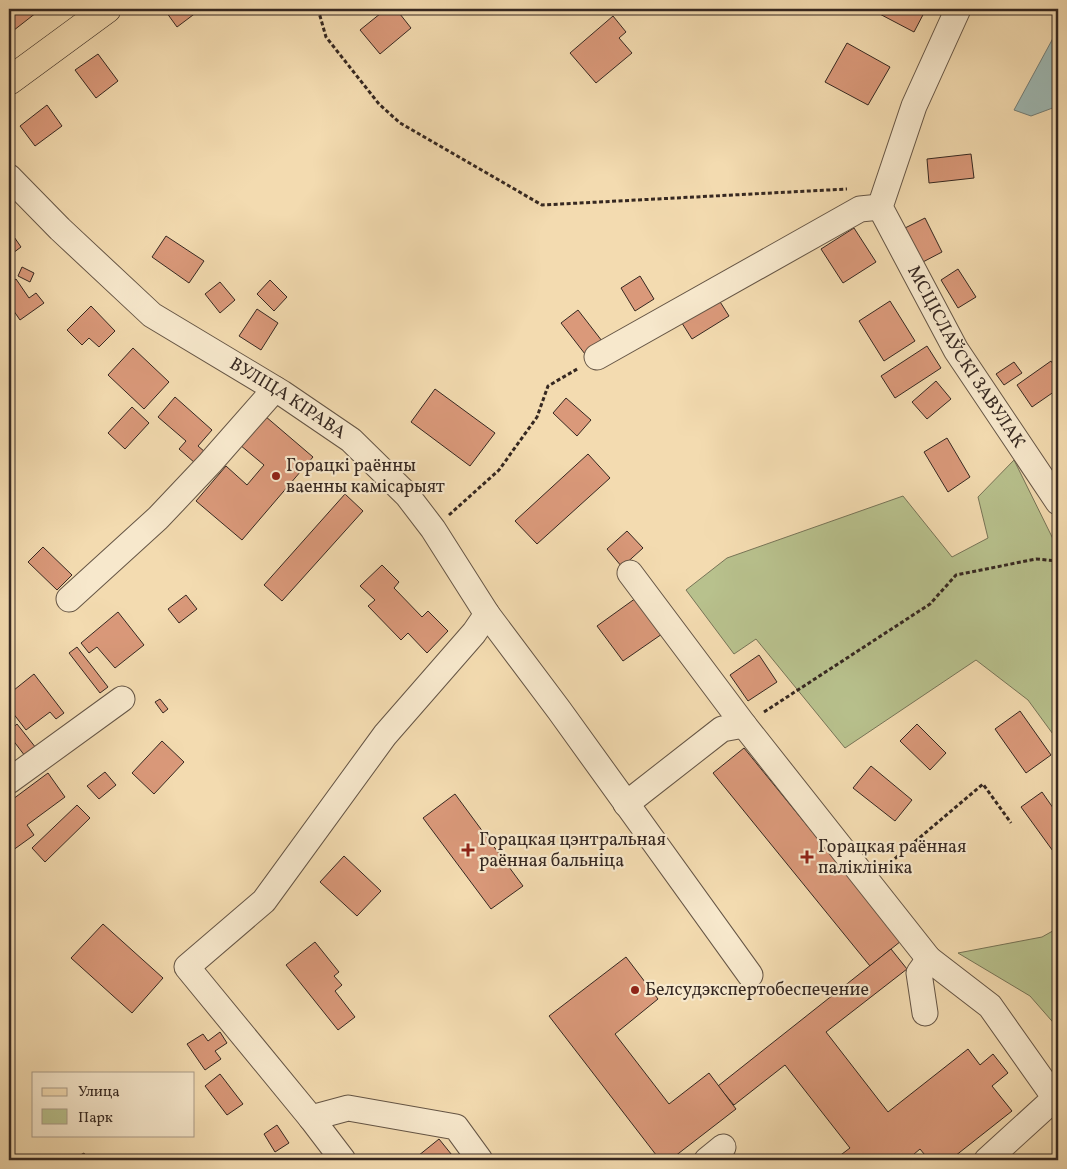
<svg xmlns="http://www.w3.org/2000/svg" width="1067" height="1169" font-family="Vollkorn,serif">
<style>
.green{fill:#b8c18d;stroke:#777457}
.water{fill:#9eb9b4;stroke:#747f79}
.building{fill:#da997a;stroke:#362821}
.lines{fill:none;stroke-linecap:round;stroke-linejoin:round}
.minor-casing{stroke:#655545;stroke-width:27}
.major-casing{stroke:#362821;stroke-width:29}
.path{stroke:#362821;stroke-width:3;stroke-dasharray:4 2.5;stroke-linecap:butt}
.minor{stroke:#f7e8cc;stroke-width:25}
.major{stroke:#f3dbb0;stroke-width:28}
.poi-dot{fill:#8f2418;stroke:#f7e8cc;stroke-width:2}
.labels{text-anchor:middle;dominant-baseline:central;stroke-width:4.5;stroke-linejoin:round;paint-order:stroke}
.street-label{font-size:18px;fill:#362821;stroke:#f7e8cc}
.poi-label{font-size:18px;fill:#362821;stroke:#f7e8cc;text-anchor:start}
</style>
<rect width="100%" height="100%" fill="#f3dbb0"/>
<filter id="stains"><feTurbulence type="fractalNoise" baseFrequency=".004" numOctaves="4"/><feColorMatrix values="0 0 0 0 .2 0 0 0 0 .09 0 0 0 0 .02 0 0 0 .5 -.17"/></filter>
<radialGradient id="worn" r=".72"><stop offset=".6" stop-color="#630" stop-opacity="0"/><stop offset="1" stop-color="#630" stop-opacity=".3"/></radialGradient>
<!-- green -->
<g class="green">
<path d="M 1014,460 L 1058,549 L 1058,741 L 1028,700 L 976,660 L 845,748 L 756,639 L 734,654 L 686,590 L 727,558 L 903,496 L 952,557 L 988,538 L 978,497 Z"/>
<path d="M 1058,928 L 1058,1028 L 1030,996 L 958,953 L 1042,937 Z"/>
</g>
<!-- water -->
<path class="water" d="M 1058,29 L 1058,106 L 1031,116 L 1014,110 Z"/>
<!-- building -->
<g class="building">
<path d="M 9,9 L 41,9 L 9,34 Z"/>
<path d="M 164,9 L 201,9 L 177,27 Z"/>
<path d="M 386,9 L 396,9 L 411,28 L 380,54 L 360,30 Z"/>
<path d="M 875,9 L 926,9 L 914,32 L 874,11 Z"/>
<path d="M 613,16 L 626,32 L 619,38 L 632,53 L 596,83 L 570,53 Z"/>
<path d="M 847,43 L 890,67 L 868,105 L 825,82 Z"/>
<path d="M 98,54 L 118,81 L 96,98 L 75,70 Z"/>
<path d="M 47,105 L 62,126 L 35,146 L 20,126 Z"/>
<path d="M 971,154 L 974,178 L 929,183 L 927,159 Z"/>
<path d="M 925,218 L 942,252 L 921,263 L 903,229 Z"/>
<path d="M 854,228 L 876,262 L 843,283 L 821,249 Z"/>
<path d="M 10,231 L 21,247 L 9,256 L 9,232 Z"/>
<path d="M 166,236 L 204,261 L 189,283 L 152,257 Z"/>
<path d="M 22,267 L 34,273 L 30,282 L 18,276 Z"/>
<path d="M 958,269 L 976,297 L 958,308 L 941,280 Z"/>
<path d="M 640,276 L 654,299 L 635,311 L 621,288 Z"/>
<path d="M 16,279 L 29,298 L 36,293 L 44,303 L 20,320 L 9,304 L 9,284 Z"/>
<path d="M 270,280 L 287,297 L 274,311 L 257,294 Z"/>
<path d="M 220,282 L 235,300 L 220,313 L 205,294 Z"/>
<path d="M 717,297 L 729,316 L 692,339 L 680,320 Z"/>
<path d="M 890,301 L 915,341 L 884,361 L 859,321 Z"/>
<path d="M 91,306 L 115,331 L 99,347 L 89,338 L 82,345 L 67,330 Z"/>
<path d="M 257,309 L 278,323 L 261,350 L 239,336 Z"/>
<path d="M 578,310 L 602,341 L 585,354 L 561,323 Z"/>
<path d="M 927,346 L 941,368 L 895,398 L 881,376 Z"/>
<path d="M 133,348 L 169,382 L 144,409 L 108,375 Z"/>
<path d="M 1051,361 L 1058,372 L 1058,389 L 1032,407 L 1017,385 Z"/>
<path d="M 1014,362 L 1022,373 L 1004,385 L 996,374 Z"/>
<path d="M 936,381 L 951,399 L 927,419 L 912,402 Z"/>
<path d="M 435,389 L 495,433 L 470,466 L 411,422 Z"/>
<path d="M 175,397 L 212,430 L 198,446 L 205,452 L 195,463 L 179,449 L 186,441 L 158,417 Z"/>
<path d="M 566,398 L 591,420 L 577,436 L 553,413 Z"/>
<path d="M 132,407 L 149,423 L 125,449 L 108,433 Z"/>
<path d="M 265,416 L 313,457 L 242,540 L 196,501 L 226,466 L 247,485 L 264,465 L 240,445 Z"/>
<path d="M 947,438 L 970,477 L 948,492 L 924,452 Z"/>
<path d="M 588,454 L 610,478 L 537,544 L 515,521 Z"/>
<path d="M 345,494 L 363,511 L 282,601 L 264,585 Z"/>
<path d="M 627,531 L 643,548 L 622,567 L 607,549 Z"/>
<path d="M 43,547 L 72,575 L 57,590 L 28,562 Z"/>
<path d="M 382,565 L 399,582 L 394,588 L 422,617 L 428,611 L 448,631 L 427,653 L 408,633 L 401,640 L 368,606 L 375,600 L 360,586 Z"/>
<path d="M 186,595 L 197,609 L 179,623 L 168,609 Z"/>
<path d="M 636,598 L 662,634 L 623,661 L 597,626 Z"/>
<path d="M 118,612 L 144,645 L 115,668 L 97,647 L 89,653 L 81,643 Z"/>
<path d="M 77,647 L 108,687 L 100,693 L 69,653 Z"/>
<path d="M 759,655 L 777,682 L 748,701 L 730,675 Z"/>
<path d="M 34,674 L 64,713 L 56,719 L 50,712 L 26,730 L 9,708 L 9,694 Z"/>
<path d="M 160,699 L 168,709 L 163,713 L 155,702 Z"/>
<path d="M 1020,711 L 1051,755 L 1026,773 L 995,729 Z"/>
<path d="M 17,724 L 36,748 L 25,756 L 9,735 L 9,731 Z"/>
<path d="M 917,724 L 946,753 L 930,770 L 900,741 Z"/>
<path d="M 162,741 L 184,762 L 154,794 L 132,773 Z"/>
<path d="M 744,748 L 901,941 L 870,966 L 713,773 Z"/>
<path d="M 871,766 L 912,800 L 895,821 L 853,788 Z"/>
<path d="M 105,772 L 116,785 L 99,799 L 87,786 Z"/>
<path d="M 48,773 L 65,797 L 27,825 L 34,835 L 9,853 L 9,802 Z"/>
<path d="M 1042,792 L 1058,815 L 1058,858 L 1021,807 Z"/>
<path d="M 455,794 L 523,886 L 491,909 L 423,818 Z"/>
<path d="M 77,805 L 90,818 L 45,862 L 32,848 Z"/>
<path d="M 344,856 L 381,891 L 357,916 L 320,882 Z"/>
<path d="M 103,924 L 163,978 L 132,1013 L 71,958 Z"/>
<path d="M 315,942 L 339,972 L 334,976 L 342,985 L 335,991 L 355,1017 L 338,1030 L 286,965 Z"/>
<path d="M 891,949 L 907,969 L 826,1032 L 888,1112 L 968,1049 L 980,1065 L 993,1054 L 1008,1073 L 992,1086 L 1012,1111 L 950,1160 L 929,1160 L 920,1149 L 907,1160 L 834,1160 L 850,1148 L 785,1065 L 734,1105 L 718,1086 Z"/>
<path d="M 626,957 L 658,999 L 615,1034 L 669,1104 L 709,1073 L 736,1109 L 670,1160 L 660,1160 L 549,1016 Z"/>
<path d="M 220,1032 L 227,1043 L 215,1051 L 221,1059 L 205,1070 L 187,1044 L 203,1034 L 208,1041 Z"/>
<path d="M 220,1074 L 243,1104 L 227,1115 L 205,1086 Z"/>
<path d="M 277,1125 L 289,1143 L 275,1152 L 264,1134 Z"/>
<path d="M 439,1139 L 456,1160 L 413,1160 Z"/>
<path d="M 84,1153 L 88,1160 L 71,1160 Z"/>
</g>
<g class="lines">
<!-- minor casing -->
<g class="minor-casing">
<g id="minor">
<path id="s1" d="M 958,9 L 914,106 L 880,207 L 956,350 L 1058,502"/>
<path id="s2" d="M 9,177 L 60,229 L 152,315 L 282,393 L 351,440 L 407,495 L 433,529 L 487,614 L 559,710 L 750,975"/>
<path d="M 597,357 L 860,209 L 880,207"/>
<path d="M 630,573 L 744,725"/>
<path d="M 69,599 L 158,518 L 210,463 L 275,389"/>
<path d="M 9,781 L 122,699"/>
<path d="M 626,804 L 722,729 L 744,725 L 929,959"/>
<path d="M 925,1013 L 919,973 L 929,959 L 990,1006 L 1055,1098 L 987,1160"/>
<path d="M 311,1118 L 348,1108 L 456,1127 L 480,1160"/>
<path d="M 343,1160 L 311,1118 L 187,967 L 264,901 L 385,735 L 474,633 L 487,614"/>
<path d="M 707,1160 L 723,1147"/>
</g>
</g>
<!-- major casing -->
<g class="major-casing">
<path id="major" d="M 9,81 L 107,9"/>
</g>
<!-- path -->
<g class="path">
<path d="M 318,9 L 326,37 L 379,104 L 400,123 L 542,205 L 847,189"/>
<path d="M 449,515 L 499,470 L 537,417 L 548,386 L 579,368"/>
<path d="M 764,712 L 930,604 L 956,575 L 1036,559 L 1058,561"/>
<path d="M 885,867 L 983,784 L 1011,823"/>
</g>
<!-- minor -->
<use href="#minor" class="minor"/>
<!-- major -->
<use href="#major" class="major"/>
</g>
<!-- markers -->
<g class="poi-dot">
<circle cx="276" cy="476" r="5"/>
<path d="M465.5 842.5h5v5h5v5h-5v5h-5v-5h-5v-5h5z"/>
<path d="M804.5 849.5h5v5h5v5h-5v5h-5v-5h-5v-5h5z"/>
<circle cx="635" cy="990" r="5"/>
</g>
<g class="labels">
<!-- street labels -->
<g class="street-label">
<text stroke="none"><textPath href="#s1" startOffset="386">МСЦІСЛАЎСКІ ЗАВУЛАК</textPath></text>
<text stroke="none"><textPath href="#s2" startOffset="358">ВУЛІЦА КІРАВА</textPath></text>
</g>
<!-- poi labels -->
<g class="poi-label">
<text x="286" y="466">Горацкі раённы<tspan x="286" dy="21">ваенны камісарыят</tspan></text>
<text x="479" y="840">Горацкая цэнтральная<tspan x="479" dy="21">раённая бальніца</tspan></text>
<text x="818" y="847">Горацкая раённая<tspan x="818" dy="21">паліклініка</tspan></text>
<text x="645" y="990">Белсудэкспертобеспечение</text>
</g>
</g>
<!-- margin -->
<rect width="1067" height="1169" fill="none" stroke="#f3dbb0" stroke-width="30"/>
<rect x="10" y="10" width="1047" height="1149" fill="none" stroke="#362821" stroke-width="2.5"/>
<rect x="15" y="15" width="1037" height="1139" fill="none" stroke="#362821"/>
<!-- legend -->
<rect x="32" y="1072" width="162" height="65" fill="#f7e8cc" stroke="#aa9b88"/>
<rect x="42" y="1088" width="25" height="8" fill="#f3dbb0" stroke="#aa9b88"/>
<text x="78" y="1096" font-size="15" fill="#362821">Улица</text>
<rect x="42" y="1109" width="25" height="15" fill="#b8c18d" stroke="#aa9b88"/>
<text x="78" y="1122" font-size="15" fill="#362821">Парк</text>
<rect width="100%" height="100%" filter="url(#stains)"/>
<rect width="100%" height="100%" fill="url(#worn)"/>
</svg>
